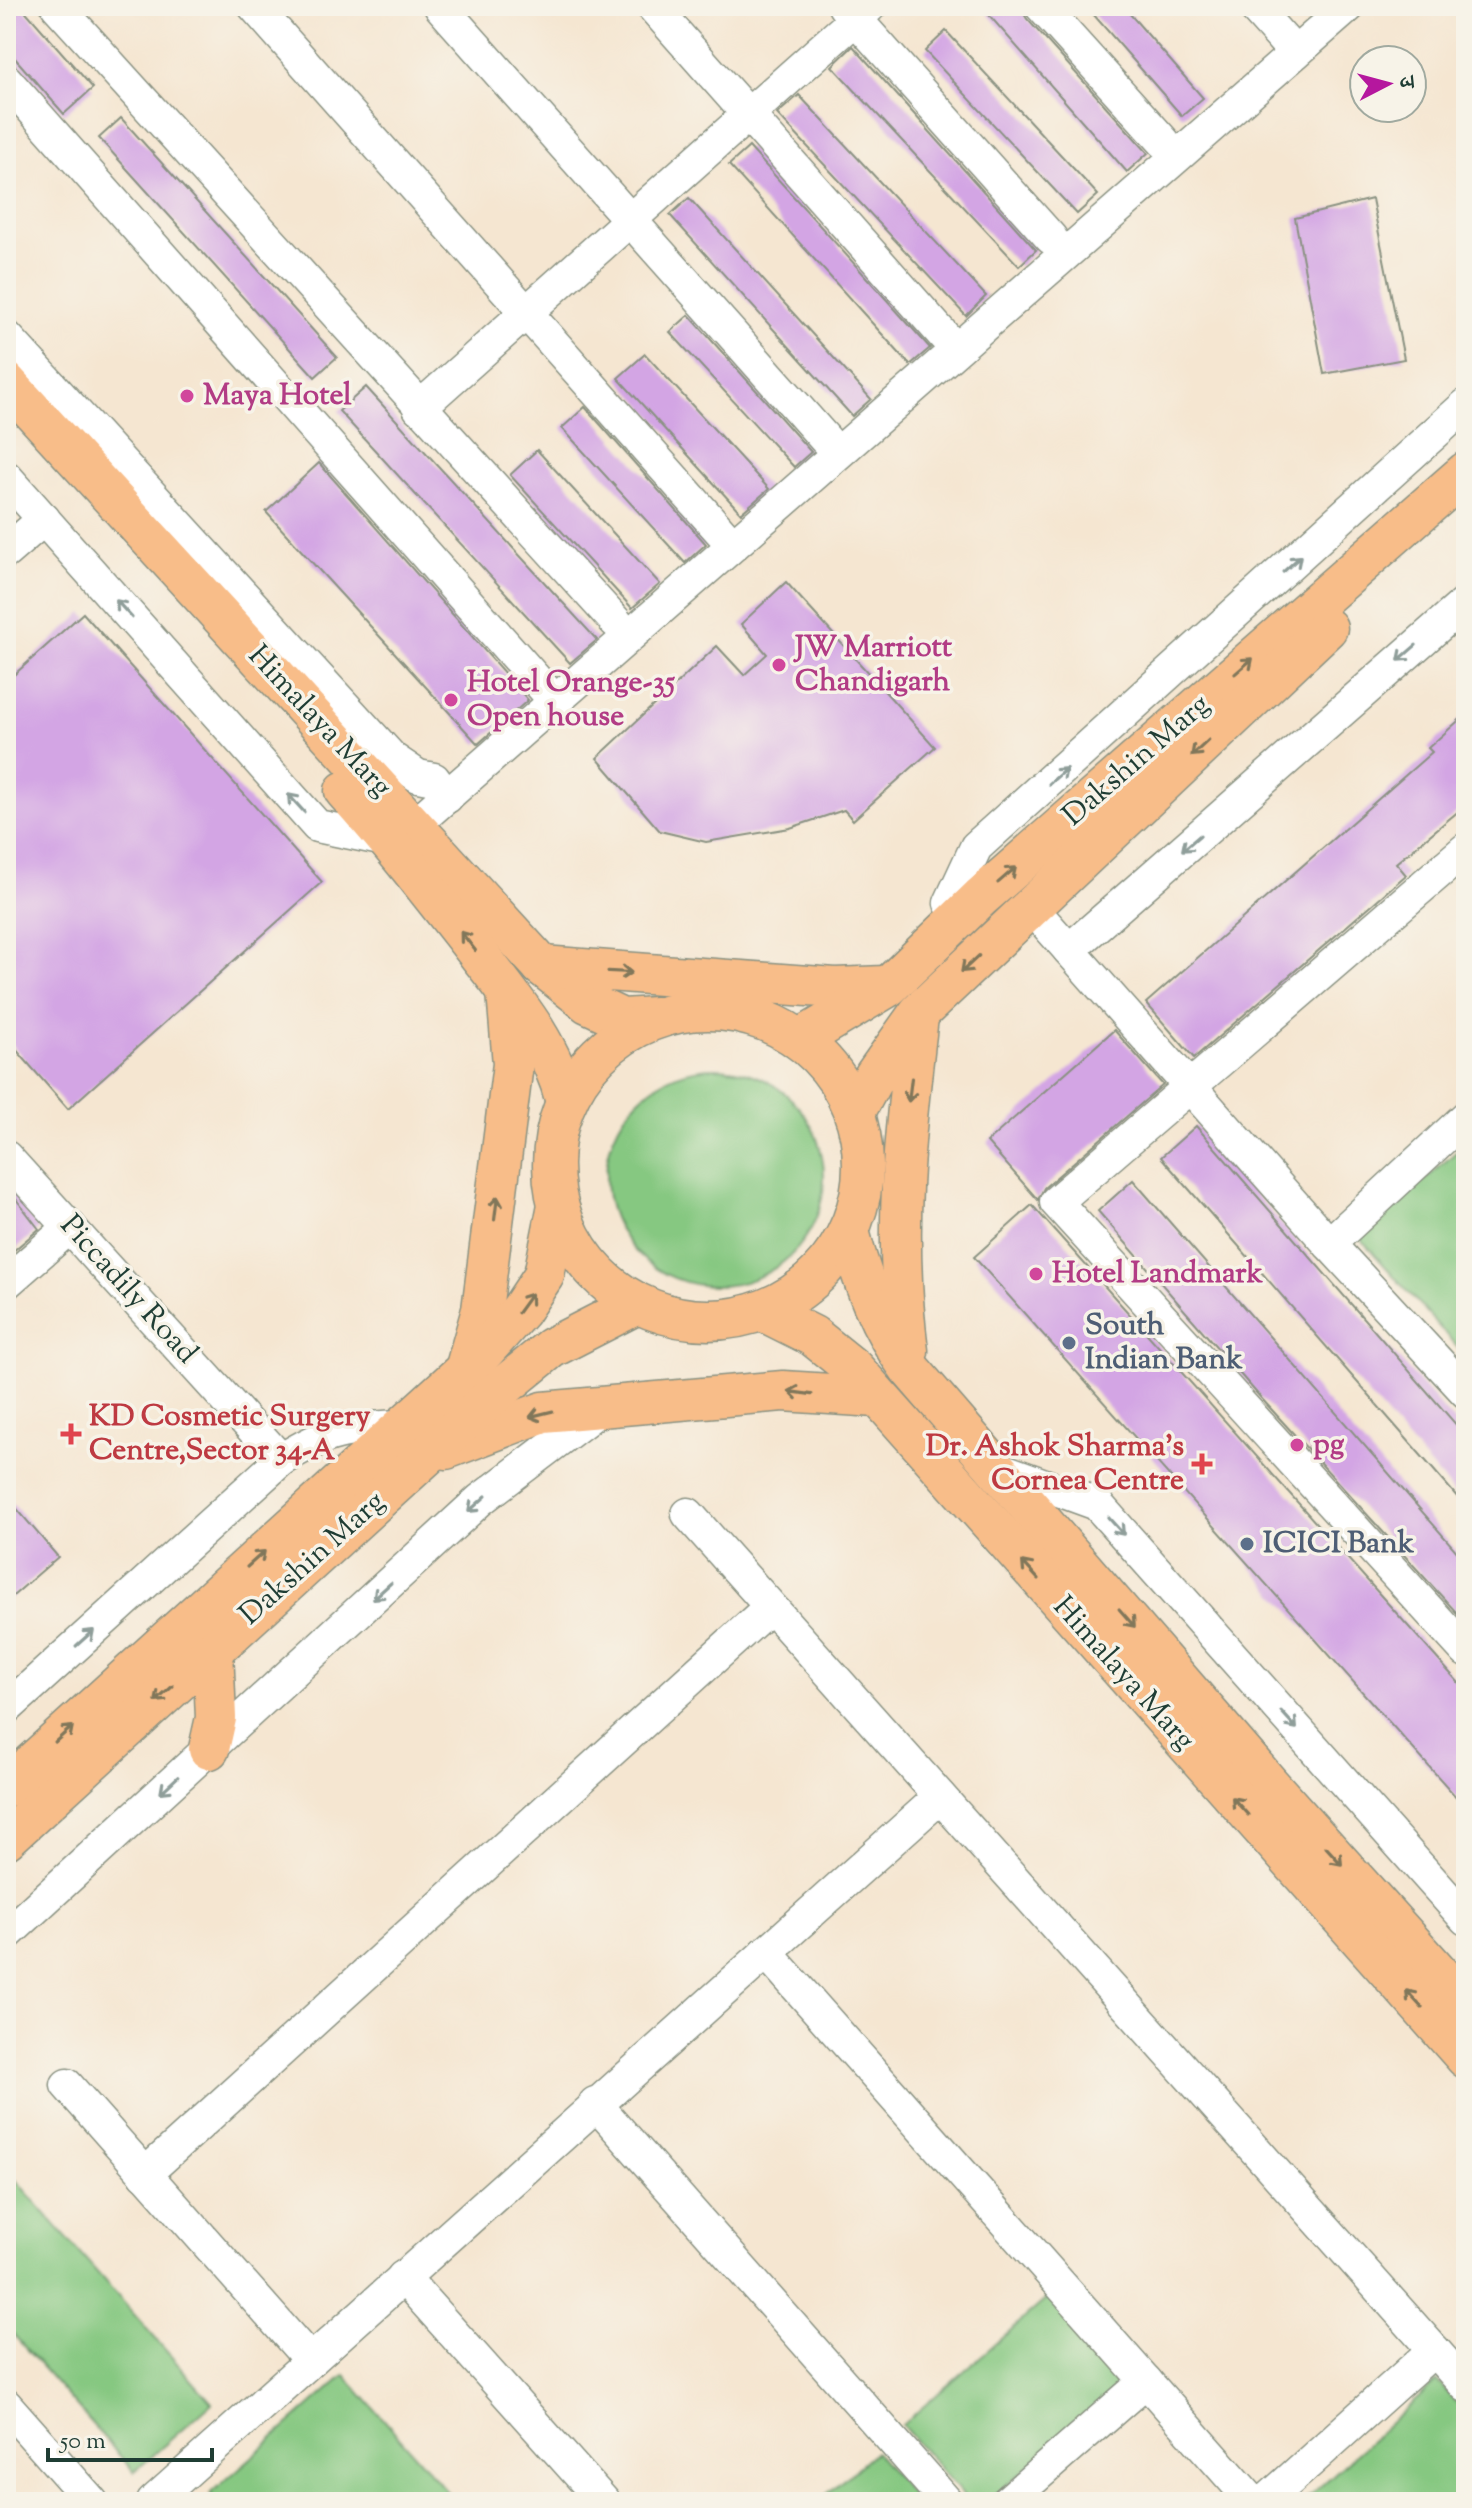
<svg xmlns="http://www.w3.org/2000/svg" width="1472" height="2508" font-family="'Sorts Mill Goudy','Noto Serif Devanagari',serif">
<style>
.green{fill:#86c881;stroke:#52825a;stroke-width:2}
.building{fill:#d3a5e4}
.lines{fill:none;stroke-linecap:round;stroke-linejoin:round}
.minor-casing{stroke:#8a9282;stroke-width:35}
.major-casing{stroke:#8a9282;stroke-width:43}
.minor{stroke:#fff;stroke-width:32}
.major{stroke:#f8bd89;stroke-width:40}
.oneway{stroke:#8f9e9a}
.oneway2{stroke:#81775a}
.hotel-dot{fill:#d1479c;stroke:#f7f3e8;stroke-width:3}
.service-dot{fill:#5c6f8a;stroke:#f7f3e8;stroke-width:3}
.health-dot{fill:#e0444e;stroke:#f7f3e8;stroke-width:3}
.labels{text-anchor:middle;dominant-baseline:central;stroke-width:7;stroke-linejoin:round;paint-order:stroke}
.hotel-label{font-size:30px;font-weight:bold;fill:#b23c85;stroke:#f7f3e8;text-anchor:start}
.street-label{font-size:30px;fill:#1f3d34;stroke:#f7f3e8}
.service-label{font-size:30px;font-weight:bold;fill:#4e5e75;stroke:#f7f3e8;text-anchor:start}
.health-label{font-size:30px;font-weight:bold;fill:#be3a42;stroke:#f7f3e8;text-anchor:start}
</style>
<rect width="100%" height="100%" fill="#f7f3e8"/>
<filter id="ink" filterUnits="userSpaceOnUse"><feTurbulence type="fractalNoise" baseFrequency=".0125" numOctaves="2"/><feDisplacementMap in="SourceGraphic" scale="16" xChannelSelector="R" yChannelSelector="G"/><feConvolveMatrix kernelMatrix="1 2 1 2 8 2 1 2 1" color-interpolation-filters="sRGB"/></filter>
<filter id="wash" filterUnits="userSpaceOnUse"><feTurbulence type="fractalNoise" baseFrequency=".006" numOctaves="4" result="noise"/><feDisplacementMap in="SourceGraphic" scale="32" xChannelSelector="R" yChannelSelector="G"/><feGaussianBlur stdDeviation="1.8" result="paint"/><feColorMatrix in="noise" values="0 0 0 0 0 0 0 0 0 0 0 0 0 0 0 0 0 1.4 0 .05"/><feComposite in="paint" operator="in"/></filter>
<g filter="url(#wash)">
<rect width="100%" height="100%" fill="#f5e6d1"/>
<!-- green -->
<g class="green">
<circle cx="715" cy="1177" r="109"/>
<path d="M 1466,1143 L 1466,1357 L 1360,1238 Z"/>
<path d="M 6,2169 L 212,2403 L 134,2472 L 6,2326 Z"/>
<path d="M 1051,2295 L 1126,2381 L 988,2502 L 969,2502 L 902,2425 Z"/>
<path d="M 345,2375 L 456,2502 L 217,2502 L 210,2494 Z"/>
<path d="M 1437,2381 L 1466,2413 L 1466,2497 L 1460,2502 L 1303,2502 Z"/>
<path d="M 875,2452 L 918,2502 L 818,2502 Z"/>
</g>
<g id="blocks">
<!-- building -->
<g class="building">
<path d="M 6,6 L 21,6 L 93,88 L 64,114 L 6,48 Z"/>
<path d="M 981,6 L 1019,6 L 1027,19 L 1148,153 L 1127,172 Z"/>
<path d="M 1086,6 L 1123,6 L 1203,98 L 1182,116 Z"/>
<path d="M 946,31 L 1098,195 L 1077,214 L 925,51 Z"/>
<path d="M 853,46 L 1036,250 L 1019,266 L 832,66 Z"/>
<path d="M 799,95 L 986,296 L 966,316 L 777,114 Z"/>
<path d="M 121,118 L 337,357 L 315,377 L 99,138 Z"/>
<path d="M 749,147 L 930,348 L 910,365 L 729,165 Z"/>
<path d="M 689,198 L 871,399 L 852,416 L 670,215 Z"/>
<path d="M 1372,199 L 1404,359 L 1324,374 L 1295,218 Z"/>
<path d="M 689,315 L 811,452 L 794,467 L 670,332 Z"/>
<path d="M 645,354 L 769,489 L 741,513 L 618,378 Z"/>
<path d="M 366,387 L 597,640 L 570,663 L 339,411 Z"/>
<path d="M 585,407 L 706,544 L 685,563 L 562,428 Z"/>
<path d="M 537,450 L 660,584 L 632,608 L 510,475 Z"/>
<path d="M 319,463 L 528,700 L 478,744 L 266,512 Z"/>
<path d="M 786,582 L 935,747 L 853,820 L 844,810 L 790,828 L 706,842 L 660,831 L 597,758 L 717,646 L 744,675 L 767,654 L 741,624 Z"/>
<path d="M 83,613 L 322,882 L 68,1109 L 6,1038 L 6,682 Z"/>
<path d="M 1466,714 L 1466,805 L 1396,863 L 1406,875 L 1194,1058 L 1146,1003 L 1432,752 L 1428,748 Z"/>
<path d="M 1114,1030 L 1163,1085 L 1044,1188 L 1038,1200 L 987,1142 Z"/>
<path d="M 1196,1126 L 1466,1436 L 1466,1507 L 1161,1157 Z"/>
<path d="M 1133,1180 L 1466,1562 L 1466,1623 L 1261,1398 L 1098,1211 Z"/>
<path d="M 6,1186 L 39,1229 L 6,1257 Z"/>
<path d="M 1032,1205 L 1466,1691 L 1466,1808 L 974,1257 Z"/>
<path d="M 6,1496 L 58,1557 L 6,1602 Z"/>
</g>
</g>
</g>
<g filter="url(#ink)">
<use href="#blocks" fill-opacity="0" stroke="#8a9282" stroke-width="2"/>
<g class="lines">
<!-- minor casing -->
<g class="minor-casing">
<g id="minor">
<path d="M 57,6 L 616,622"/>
<path d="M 254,6 L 722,533"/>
<path d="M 440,6 L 826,440"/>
<path d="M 652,6 L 945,337"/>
<path d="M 844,6 L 1051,238"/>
<path d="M 1041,6 L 1164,142"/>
<path d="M 1253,6 L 1295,53"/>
<path d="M 6,80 L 555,701"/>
<path d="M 6,336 L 393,759 L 418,776 L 434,779 L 447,797"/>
<path d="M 419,408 L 870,6"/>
<path d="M 6,477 L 317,826 L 391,841"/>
<path d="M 6,552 L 44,519"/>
<path d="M 414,825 L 1349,6"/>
<path d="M 1466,849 L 1056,1202 L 1466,1651"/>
<path d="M 1031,907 L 1329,1244 L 1466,1392"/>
<path d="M 963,918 L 950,903 L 976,847 L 1466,405"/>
<path d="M 1069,950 L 1466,602"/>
<path d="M 6,1157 L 281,1460"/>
<path d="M 1329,1244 L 1466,1117"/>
<path d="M 6,1283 L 70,1227"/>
<path d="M 998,1468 L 1097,1504 L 1466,1919"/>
<path d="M 688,1514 L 1466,2386"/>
<path d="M 6,1709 L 281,1460 C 329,1429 348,1429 403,1426"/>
<path d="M 6,1935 L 480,1500 L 605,1405"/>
<path d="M 766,1952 L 1253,2502"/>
<path d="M 67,2085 L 310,2360"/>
<path d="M 595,2103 L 947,2502"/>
<path d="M 145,2174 L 770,1607"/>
<path d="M 403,2277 L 604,2502"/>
<path d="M 6,2405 L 92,2502"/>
<path d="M 153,2502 L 940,1797"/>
<path d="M 1007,2502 L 1146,2381"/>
<path d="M 1265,2502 L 1434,2350"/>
</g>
</g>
<!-- major casing -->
<g class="major-casing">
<g id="major">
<path d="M 6,382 L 542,966 L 588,1003 L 622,1019 L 656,1017"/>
<path d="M 345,791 C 389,840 429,891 469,942 C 507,992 551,1039 566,1102"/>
<path d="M 542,966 L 835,988 L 885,986"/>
<circle cx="708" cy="1165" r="155"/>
<path d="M 801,1039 L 889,986 L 981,897 L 1466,472"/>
<path d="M 855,1112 L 875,1075 L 919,1013 L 1327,628"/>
<path d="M 849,1231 C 862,1281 879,1327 910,1369 L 1270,1785 L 1466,2003"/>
<path d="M 763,1311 L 813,1336 L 854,1369 L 1466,2058"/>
<path d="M 908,1351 C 893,1233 904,1134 918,1017"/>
<path d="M 467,1363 L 482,1310 L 513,1064 L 507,992"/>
<path d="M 446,1449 L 543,1412 L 783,1391 L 877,1397"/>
<path d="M 209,1749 L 216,1718 L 213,1650"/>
<path d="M 6,1787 L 477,1359 L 520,1311 L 544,1275 L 558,1205"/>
<path d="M 6,1839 L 491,1397 L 551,1348 L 637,1304"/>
</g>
</g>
<!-- minor -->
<use href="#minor" class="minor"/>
<!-- major -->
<use href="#major" class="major"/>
</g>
<!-- one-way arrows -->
<defs><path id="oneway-shaft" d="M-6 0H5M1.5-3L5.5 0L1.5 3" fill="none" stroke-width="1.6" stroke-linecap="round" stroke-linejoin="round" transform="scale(2)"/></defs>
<g class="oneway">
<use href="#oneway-shaft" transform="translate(1292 564) rotate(-42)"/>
<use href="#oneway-shaft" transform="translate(124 609) rotate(-132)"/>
<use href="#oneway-shaft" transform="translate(1407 653) rotate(139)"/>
<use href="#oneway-shaft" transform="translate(1058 776) rotate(-42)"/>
<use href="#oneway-shaft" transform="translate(296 803) rotate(-132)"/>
<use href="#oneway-shaft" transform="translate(1191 843) rotate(139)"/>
<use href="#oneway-shaft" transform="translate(477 1504) rotate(138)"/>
<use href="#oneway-shaft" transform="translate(1116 1526) rotate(48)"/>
<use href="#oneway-shaft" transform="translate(382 1591) rotate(138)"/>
<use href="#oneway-shaft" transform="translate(85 1638) rotate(-42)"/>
<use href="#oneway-shaft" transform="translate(1289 1720) rotate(48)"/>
<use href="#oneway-shaft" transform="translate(169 1785) rotate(137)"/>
</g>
<g class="oneway2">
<use href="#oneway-shaft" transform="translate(1244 666) rotate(-41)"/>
<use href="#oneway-shaft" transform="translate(1200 748) rotate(137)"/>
<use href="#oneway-shaft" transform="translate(1007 875) rotate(-41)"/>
<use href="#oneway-shaft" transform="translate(468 941) rotate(-128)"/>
<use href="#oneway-shaft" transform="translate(970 964) rotate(137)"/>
<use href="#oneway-shaft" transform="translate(620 972) rotate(3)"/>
<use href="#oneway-shaft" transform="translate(910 1090) rotate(97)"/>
<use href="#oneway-shaft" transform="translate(496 1208) rotate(-83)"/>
<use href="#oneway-shaft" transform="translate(525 1303) rotate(-54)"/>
<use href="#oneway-shaft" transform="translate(800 1393) rotate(-172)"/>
<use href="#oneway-shaft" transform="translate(541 1414) rotate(166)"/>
<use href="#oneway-shaft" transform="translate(256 1559) rotate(-42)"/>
<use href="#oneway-shaft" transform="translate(1030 1570) rotate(-132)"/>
<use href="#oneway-shaft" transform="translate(1127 1618) rotate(49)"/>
<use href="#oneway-shaft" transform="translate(164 1694) rotate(138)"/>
<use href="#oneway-shaft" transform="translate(64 1734) rotate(-42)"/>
<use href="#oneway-shaft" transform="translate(1240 1806) rotate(-132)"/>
<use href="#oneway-shaft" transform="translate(1334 1856) rotate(48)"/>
<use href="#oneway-shaft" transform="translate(1414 1999) rotate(-132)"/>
</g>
</g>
<!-- markers -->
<g class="hotel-dot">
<circle cx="187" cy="396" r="8"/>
<circle cx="779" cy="665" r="8"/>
<circle cx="451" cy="700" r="8"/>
<circle cx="1036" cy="1274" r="8"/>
<circle cx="1297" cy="1445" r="8"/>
</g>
<g class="service-dot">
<circle cx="1069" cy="1343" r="8"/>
<circle cx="1247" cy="1544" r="8"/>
</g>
<g class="health-dot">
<path d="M67 1422h8v8h8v8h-8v8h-8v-8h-8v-8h8z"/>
<path d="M1198 1452h8v8h8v8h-8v8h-8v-8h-8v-8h8z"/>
</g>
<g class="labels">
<!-- hotel labels -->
<g class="hotel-label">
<text x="203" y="396">Maya Hotel</text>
<text x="795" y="648">JW Marriott<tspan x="795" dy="34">Chandigarh</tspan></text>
<text x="467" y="683">Hotel Orange-35<tspan x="467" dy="34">Open house</tspan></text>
<text x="1052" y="1274">Hotel Landmark</text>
<text x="1313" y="1445">pg</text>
</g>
<!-- street labels -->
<g class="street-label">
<text transform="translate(319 722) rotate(47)">Himalaya Marg</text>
<text transform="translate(1137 761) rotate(-41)">Dakshin Marg</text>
<text transform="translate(128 1290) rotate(48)">Piccadily Road</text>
<text transform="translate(313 1559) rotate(-42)">Dakshin Marg</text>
<text transform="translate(1123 1674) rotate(48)">Himalaya Marg</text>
</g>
<!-- service labels -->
<g class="service-label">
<text x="1085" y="1326">South<tspan x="1085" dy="34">Indian Bank</tspan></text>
<text x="1263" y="1544">ICICI Bank</text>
</g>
<!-- health labels -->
<g class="health-label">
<text x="89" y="1417">KD Cosmetic Surgery<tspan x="89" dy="34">Centre,Sector 34-A</tspan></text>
<text x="1184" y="1447" text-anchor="end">Dr. Ashok Sharma's<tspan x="1184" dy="34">Cornea Centre</tspan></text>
</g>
</g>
<!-- margin -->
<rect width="1472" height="2508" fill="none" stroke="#f7f3e8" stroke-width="32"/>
<!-- north arrow -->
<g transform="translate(1388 84) rotate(84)"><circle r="38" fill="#f7f3e8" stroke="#a1aaa0" stroke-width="2"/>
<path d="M0-6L14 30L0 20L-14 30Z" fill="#b5179e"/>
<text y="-12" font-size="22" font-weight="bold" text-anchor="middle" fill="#1f3d34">उ</text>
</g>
<!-- scale -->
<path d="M48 2448v12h164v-12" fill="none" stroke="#1f3d34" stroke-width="4"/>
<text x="60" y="2448" font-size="24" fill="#1f3d34" stroke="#f7f3e8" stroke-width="6" paint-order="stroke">50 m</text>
</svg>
